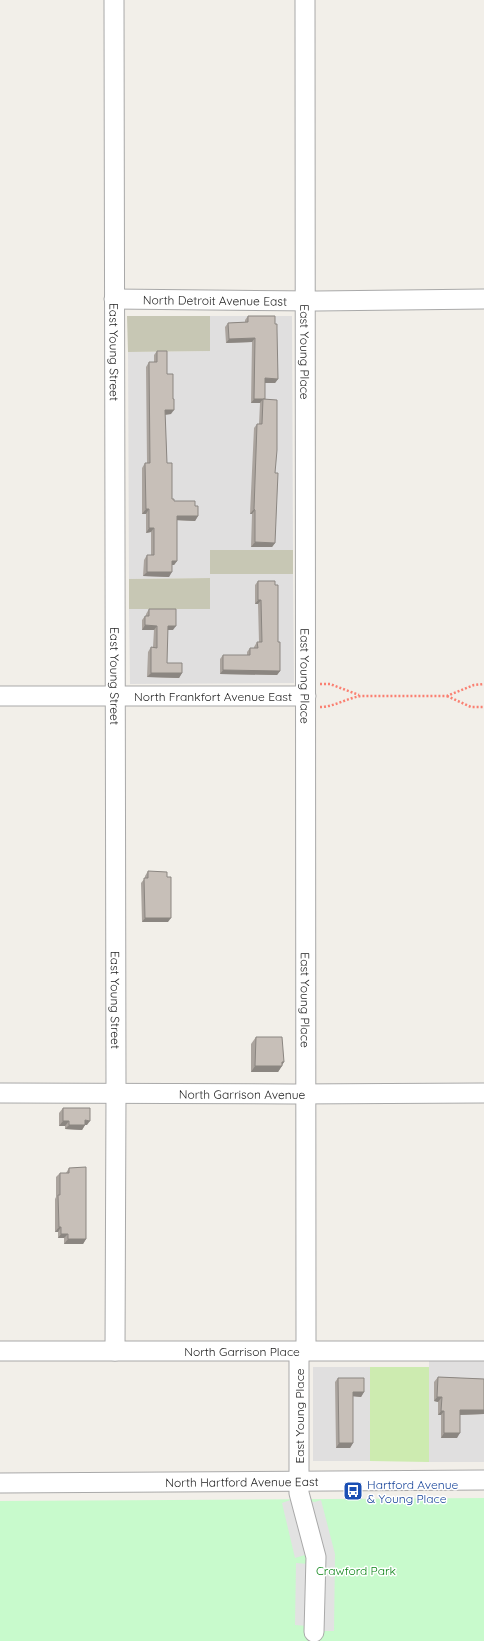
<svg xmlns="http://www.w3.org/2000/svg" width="484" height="1641" font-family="Quicksand,sans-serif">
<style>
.residential{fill:#e0dfdf}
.construction{fill:#c7c7b4}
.grass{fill:#cdebb0}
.park{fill:#c8facc}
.parking{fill:#e2e2e2}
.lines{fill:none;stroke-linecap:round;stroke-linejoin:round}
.minor-casing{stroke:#a9a9a9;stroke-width:21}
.path{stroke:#fa8072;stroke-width:2.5;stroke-dasharray:2 2;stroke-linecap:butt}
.minor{stroke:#fff;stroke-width:19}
.wall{fill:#aba49e}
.shaded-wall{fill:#8b8681}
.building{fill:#c7bfb8;stroke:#8b8681}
.labels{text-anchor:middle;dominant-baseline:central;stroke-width:3;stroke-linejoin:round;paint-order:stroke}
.street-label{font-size:12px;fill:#222;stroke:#fff}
.transit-label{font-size:12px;fill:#164399;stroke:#fff;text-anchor:start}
.park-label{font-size:12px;fill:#0c8416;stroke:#fff}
</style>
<rect width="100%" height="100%" fill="#f2efe9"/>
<!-- residential -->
<g class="residential">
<path d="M 210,316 L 292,316 L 293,550 L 210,550 L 210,574 L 293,574 L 294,683 L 130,684 L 129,609 L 210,609 L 210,578 L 129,579 L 128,352 L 210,351 Z"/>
<rect x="429" y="1359" width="55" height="103"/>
<rect x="313" y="1367" width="57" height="94"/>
</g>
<!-- construction -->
<g class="construction">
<path d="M 127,316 L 210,316 L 210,351 L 128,352 Z"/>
<rect x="210" y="550" width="83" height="24"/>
<path d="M 210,578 L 210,609 L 129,609 L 129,579 Z"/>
</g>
<!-- grass -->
<path class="grass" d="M 370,1367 L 429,1367 L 429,1462 L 370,1461 Z"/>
<!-- park -->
<path class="park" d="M 484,1498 L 484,1641 L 0,1641 L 0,1501 Z"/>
<!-- parking -->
<path class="parking" d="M 293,1499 L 315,1502 L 321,1500 L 335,1554 L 334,1631 L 322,1631 L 307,1626 L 295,1625 L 296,1563 L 309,1564 L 308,1554 L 295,1558 L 282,1503 Z"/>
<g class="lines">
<!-- minor casing -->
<g class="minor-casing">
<g id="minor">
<path id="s1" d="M 114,0 L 116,1093 L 115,1351"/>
<path id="s2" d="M 305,0 L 306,1351"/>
<path id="s3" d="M 114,299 L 317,301 L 484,299"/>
<path id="s4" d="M 0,696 L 306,696"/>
<path id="s5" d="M 0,1093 L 293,1094 L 484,1093"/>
<path id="s6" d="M 0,1351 L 484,1351"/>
<path d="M 299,1351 L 299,1493 L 316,1557 L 314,1632"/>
<path id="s7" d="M 0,1483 L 484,1480"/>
</g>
</g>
<!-- path -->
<g class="path">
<path d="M 320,684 L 330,684 L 359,695"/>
<path d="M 447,696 L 471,707 L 484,707"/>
<path d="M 320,707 C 334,707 347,698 361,696 L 447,696 L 474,685 L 484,684"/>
</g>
<!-- minor -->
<use href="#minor" class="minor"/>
</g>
<!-- wall -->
<g class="wall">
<path d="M 248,316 L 275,324 L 278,379 L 275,383 L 265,383 L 265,400 L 275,473 L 275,543 L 272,547 L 251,547 L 252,514 L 250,514 L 254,428 L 257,424 L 259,424 L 260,403 L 251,403 L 252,342 L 226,343 L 225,327 L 228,323 L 245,322 L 245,320 Z"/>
<path d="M 157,351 L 167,374 L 171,414 L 165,415 L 167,463 L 172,499 L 174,501 L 195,506 L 198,516 L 195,521 L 177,520 L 177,561 L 174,565 L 172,565 L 169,577 L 143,576 L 144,560 L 147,555 L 151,555 L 151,532 L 146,533 L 146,514 L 142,514 L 142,468 L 145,463 L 147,463 L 146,367 L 149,362 L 154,362 L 154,355 Z"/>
<path d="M 258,581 L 278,642 L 280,671 L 277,675 L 220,674 L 220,659 L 223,655 L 247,655 L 247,652 L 250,648 L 254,648 L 254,647 L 257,642 L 259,642 L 258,604 L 255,604 L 255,585 Z"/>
<path d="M 149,609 L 173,630 L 167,630 L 167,663 L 182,673 L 179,678 L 147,677 L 148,652 L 151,647 L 153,647 L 154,630 L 142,630 L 142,620 L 145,616 L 146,616 L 146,614 Z"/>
<path d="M 148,871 L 168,922 L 142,922 L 141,883 L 145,878 L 145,876 Z"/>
<path d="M 256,1037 L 284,1062 L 278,1072 L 251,1072 L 251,1044 Z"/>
<path d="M 63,1108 L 87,1125 L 85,1125 L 82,1130 L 65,1129 L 65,1126 L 59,1126 L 59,1113 Z"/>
<path d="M 69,1168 L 86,1239 L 83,1244 L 64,1244 L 64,1238 L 58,1238 L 58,1232 L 55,1232 L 55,1199 L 56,1197 L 56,1177 L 60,1173 L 66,1173 Z"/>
<path d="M 438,1377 L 484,1379 L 484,1414 L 460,1415 L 457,1438 L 441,1438 L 441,1415 L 438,1415 L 438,1402 L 434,1401 L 434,1382 Z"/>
<path d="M 338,1378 L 364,1392 L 361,1397 L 353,1396 L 353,1443 L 350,1448 L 336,1448 L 335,1382 Z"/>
</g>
<!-- shaded-wall -->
<g class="shaded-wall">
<path d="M 255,338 L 252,342 L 226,343 L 229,339 Z"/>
<path d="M 265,378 L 278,379 L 275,383 L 262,383 Z"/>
<path d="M 254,399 L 263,399 L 260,403 L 251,403 Z"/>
<path d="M 165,410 L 174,410 L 171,414 L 161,415 Z"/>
<path d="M 146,509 L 149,509 L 146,514 L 142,514 Z"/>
<path d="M 254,509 L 255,510 L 252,514 L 250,514 Z"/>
<path d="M 177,516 L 198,516 L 195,521 L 173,520 Z"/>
<path d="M 149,528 L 154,528 L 151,532 L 146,533 Z"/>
<path d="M 255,542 L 275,543 L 272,547 L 251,547 Z"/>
<path d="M 172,561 L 177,561 L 174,565 L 169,565 Z"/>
<path d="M 147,572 L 172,572 L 169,577 L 143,576 Z"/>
<path d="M 258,600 L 261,600 L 258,604 L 255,604 Z"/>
<path d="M 145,625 L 157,626 L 154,630 L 142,630 Z"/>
<path d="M 168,626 L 176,626 L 173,630 L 164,630 Z"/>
<path d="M 223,670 L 280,671 L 277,675 L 220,674 Z"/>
<path d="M 151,673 L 182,673 L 179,678 L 147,677 Z"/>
<path d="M 145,918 L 171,918 L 168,922 L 142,922 Z"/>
<path d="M 284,1062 L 281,1066 L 282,1066 L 278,1072 L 251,1072 L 255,1066 Z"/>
<path d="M 85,1120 L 90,1121 L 87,1125 L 85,1125 L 82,1130 L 65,1129 L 69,1125 Z"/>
<path d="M 63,1121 L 69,1121 L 65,1126 L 59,1126 Z"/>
<path d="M 59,1227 L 61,1227 L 58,1232 L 55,1232 Z"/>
<path d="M 61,1234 L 68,1234 L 64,1238 L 58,1238 Z"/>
<path d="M 68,1239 L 86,1239 L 83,1244 L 64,1244 Z"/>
<path d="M 353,1392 L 364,1392 L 361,1397 L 350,1396 Z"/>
<path d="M 437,1397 L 442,1397 L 438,1402 L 434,1401 Z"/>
<path d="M 460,1410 L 484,1410 L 484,1414 L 457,1415 Z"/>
<path d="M 441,1411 L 444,1411 L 441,1415 L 438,1415 Z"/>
<path d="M 444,1433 L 460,1433 L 457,1438 L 441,1438 Z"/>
<path d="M 339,1443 L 353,1443 L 350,1448 L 336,1448 Z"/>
</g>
<!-- building -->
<g class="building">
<path d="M 248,316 L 275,316 L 275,324 L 277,324 L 277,329 L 278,379 L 265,378 L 265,399 L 254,399 L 255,338 L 229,339 L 228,323 L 248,322 Z"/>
<path d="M 157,351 L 167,351 L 167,374 L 173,374 L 173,399 L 174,399 L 174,410 L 165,410 L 167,463 L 172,463 L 172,499 L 174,499 L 174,501 L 195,501 L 195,506 L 198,506 L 198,516 L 177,516 L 177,561 L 172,561 L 172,572 L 147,572 L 147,555 L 154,555 L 154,528 L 149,528 L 149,509 L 146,509 L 145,463 L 150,463 L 149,362 L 157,362 Z"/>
<path d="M 263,399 L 277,400 L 277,450 L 275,473 L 278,473 L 275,543 L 255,542 L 255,510 L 254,509 L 257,424 L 262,424 Z"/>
<path d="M 258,581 L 275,581 L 275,585 L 278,585 L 278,642 L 280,642 L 280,671 L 223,670 L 223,655 L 250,655 L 250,648 L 258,648 L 257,642 L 262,642 L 261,600 L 258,600 Z"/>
<path d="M 149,609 L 176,609 L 176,626 L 168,626 L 167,663 L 182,663 L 182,673 L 151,673 L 151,647 L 157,648 L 157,626 L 145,625 L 145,616 L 149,616 Z"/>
<path d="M 148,871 L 167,872 L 167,877 L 171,877 L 171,918 L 145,918 L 144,878 L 148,878 Z"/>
<path d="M 256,1037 L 282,1037 L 284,1062 L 282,1062 L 282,1066 L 255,1066 Z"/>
<path d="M 63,1108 L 90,1108 L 90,1121 L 85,1120 L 85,1125 L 69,1125 L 69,1121 L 63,1121 Z"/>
<path d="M 86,1167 L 86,1239 L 68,1239 L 68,1234 L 61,1234 L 61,1227 L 59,1227 L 58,1195 L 60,1195 L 60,1173 L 69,1173 L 69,1168 Z"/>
<path d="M 438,1377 L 484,1379 L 484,1410 L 460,1410 L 460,1433 L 444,1433 L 444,1411 L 441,1411 L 442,1397 L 437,1397 Z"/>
<path d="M 338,1378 L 364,1378 L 364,1392 L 353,1392 L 353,1443 L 339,1443 Z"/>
</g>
<!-- icons -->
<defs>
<g id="bus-square" transform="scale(1)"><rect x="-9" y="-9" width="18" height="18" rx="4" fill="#1a4fb4" stroke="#fff"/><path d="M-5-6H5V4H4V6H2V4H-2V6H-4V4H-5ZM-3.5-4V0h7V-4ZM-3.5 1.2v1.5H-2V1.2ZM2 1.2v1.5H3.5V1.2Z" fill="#fff"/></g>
</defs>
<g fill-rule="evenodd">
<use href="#bus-square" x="353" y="1491"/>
</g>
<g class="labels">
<!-- street labels -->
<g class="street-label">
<text stroke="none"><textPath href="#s3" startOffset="101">North Detroit Avenue East</textPath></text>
<text stroke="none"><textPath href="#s1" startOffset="352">East Young Street</textPath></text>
<text stroke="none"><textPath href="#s2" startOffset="352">East Young Place</textPath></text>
<text stroke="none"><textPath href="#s1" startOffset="676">East Young Street</textPath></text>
<text stroke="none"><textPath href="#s2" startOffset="676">East Young Place</textPath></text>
<text stroke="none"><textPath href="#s4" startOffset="213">North Frankfort Avenue East</textPath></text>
<text stroke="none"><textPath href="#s1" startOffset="1000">East Young Street</textPath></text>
<text stroke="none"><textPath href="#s2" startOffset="1000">East Young Place</textPath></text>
<text stroke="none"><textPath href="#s5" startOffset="242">North Garrison Avenue</textPath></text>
<text stroke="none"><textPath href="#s6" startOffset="242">North Garrison Place</textPath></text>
<text transform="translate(299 1416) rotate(-90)">East Young Place</text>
<text stroke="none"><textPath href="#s7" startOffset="242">North Hartford Avenue East</textPath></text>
</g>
<!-- transit labels -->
<g class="transit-label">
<text x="367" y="1484">Hartford Avenue<tspan x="367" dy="14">&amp; Young Place</tspan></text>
</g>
<!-- park labels -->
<g class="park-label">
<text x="356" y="1570">Crawford Park</text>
</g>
</g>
</svg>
